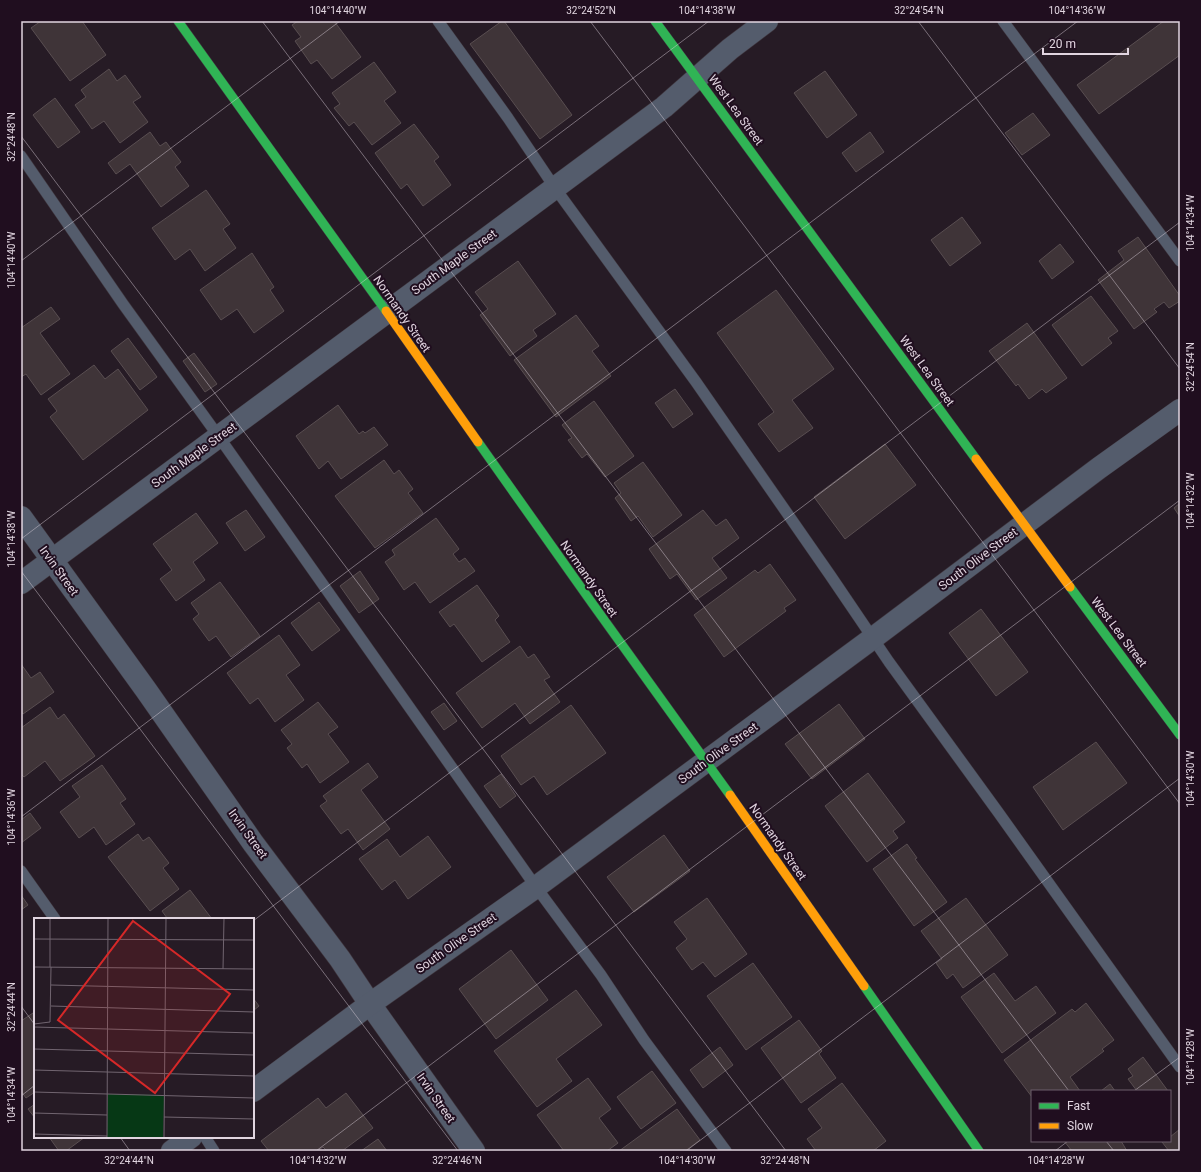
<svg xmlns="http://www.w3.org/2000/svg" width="1201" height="1172" font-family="Roboto,sans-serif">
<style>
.building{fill:#3f3438;stroke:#594e51}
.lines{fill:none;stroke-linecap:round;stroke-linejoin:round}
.lane-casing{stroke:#3f363e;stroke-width:12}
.street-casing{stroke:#3f363e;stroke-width:23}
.fast-casing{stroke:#3f363e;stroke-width:10}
.slow-casing{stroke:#3f363e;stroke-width:10}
.lane{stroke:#545c6c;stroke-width:11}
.street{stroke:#545c6c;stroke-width:22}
.fast{stroke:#30b455;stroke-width:9}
.slow{stroke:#ff9f0a;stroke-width:9}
.ticks{fill:none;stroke:#e1d5e0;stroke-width:1;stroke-opacity:0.45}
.labels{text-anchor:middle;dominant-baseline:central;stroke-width:4;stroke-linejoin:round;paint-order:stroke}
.street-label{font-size:12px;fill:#e1d5e0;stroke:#200e1f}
.inset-road{fill:none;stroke:#716570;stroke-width:1}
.view{fill:#d62828;fill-opacity:0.15;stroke:#d62828;stroke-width:2}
.inset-edge{fill:none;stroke:#e1d5e0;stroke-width:2}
.neatline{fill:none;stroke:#e1d5e0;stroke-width:1.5}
.ticks-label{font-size:10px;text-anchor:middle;fill:#e1d5e0}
</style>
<rect width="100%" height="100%" fill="#261b25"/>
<!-- building -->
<g class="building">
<path d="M 41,21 L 82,21 L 106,55 L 70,81 L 31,28 Z"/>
<path d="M 298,21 L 334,21 L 361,57 L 332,79 L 317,60 L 311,64 L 295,41 L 301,37 L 292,25 Z"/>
<path d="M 502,21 L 504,21 L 572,115 L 540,139 L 470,44 Z"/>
<path d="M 1164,21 L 1180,21 L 1180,55 L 1099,114 L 1077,85 Z"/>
<path d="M 374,62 L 396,92 L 384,101 L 401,123 L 372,145 L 354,122 L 349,126 L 334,108 L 340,104 L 332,93 Z"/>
<path d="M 109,69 L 117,81 L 125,75 L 141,97 L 133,102 L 148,122 L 120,143 L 104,121 L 92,129 L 75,105 L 86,97 L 81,90 Z"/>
<path d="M 825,71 L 857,115 L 827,138 L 794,93 Z"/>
<path d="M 55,98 L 80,132 L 58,148 L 33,115 Z"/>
<path d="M 1033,113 L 1050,135 L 1022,155 L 1005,133 Z"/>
<path d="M 414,124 L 439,157 L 434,161 L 451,185 L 423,206 L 407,184 L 401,189 L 375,153 Z"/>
<path d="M 150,132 L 160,146 L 166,142 L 181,162 L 175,167 L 189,186 L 161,207 L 130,164 L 116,174 L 108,163 Z"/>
<path d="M 870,132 L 884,152 L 856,172 L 842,153 Z"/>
<path d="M 206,190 L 230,224 L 223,229 L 236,248 L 205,271 L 190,249 L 175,260 L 152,228 Z"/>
<path d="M 962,217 L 981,243 L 950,266 L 931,240 Z"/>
<path d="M 1138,237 L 1180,296 L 1180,301 L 1169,308 L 1164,302 L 1154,309 L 1157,312 L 1134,329 L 1098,280 L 1124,260 L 1118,251 Z"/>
<path d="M 1060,244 L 1074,262 L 1052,279 L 1039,261 Z"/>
<path d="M 252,253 L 274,287 L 270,290 L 284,311 L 254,333 L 237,309 L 221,320 L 200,290 Z"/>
<path d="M 518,261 L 556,314 L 533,330 L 537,336 L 510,356 L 480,315 L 488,309 L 475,292 Z"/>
<path d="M 776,290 L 834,369 L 792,400 L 813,428 L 779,452 L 758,424 L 774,412 L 717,333 Z"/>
<path d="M 1091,296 L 1118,331 L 1108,338 L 1112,343 L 1082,366 L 1052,325 Z"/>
<path d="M 51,307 L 60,319 L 40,333 L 70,374 L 41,395 L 26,374 L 21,377 L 21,328 Z"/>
<path d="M 576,315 L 599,346 L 592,351 L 611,376 L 556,417 L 514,360 Z"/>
<path d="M 1027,323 L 1067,378 L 1046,393 L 1042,389 L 1029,399 L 1018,384 L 1016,386 L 989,351 Z"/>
<path d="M 128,338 L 157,377 L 140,390 L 111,351 Z"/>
<path d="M 194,353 L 217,384 L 205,392 L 183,361 Z"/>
<path d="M 94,365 L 105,379 L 118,369 L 148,410 L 83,460 L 50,417 L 57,411 L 48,399 Z"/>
<path d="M 675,389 L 693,414 L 673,428 L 655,403 Z"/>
<path d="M 594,401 L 634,456 L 605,477 L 587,454 L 582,458 L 568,440 L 572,438 L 562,425 Z"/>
<path d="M 338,405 L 359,434 L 363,431 L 365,433 L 374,427 L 388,445 L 341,479 L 328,461 L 319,469 L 296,436 Z"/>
<path d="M 885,444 L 916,485 L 845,539 L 814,497 Z"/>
<path d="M 384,460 L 394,474 L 399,470 L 413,489 L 408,493 L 423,513 L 375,548 L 335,496 Z"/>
<path d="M 643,462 L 682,515 L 653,537 L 638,516 L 631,521 L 615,498 L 621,493 L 614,483 Z"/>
<path d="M 1180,503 L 1180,517 L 1174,508 Z"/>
<path d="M 246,510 L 265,537 L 245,551 L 226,523 Z"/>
<path d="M 703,510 L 716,526 L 726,519 L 739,538 L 712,558 L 727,578 L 696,600 L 677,574 L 670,579 L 649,549 Z"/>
<path d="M 196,513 L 218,543 L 193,562 L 205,580 L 176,601 L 160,579 L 172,570 L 153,544 Z"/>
<path d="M 436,518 L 459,549 L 453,554 L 459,562 L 465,558 L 475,571 L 430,603 L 415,582 L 404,590 L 385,562 L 395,555 L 392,550 Z"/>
<path d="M 770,564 L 796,600 L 784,608 L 786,611 L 724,657 L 694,615 L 755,570 L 758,573 Z"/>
<path d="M 360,571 L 379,599 L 359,613 L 340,586 Z"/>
<path d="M 220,582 L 260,636 L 231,657 L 216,636 L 209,641 L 193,619 L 199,614 L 191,603 Z"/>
<path d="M 477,585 L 499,616 L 495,620 L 510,642 L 482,662 L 454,624 L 450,627 L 439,612 Z"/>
<path d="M 319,602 L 340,630 L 312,651 L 291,623 Z"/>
<path d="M 981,609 L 1028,672 L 996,696 L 949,633 Z"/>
<path d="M 279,635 L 300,665 L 286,675 L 304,700 L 275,722 L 258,698 L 250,704 L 227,673 Z"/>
<path d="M 520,646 L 528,658 L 534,654 L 550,677 L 544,680 L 560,702 L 530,724 L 515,703 L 482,728 L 456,693 Z"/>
<path d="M 21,664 L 31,678 L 40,672 L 54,692 L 23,714 L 21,711 Z"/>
<path d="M 318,702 L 338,727 L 328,734 L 349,762 L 320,783 L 307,764 L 302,768 L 287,748 L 292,744 L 281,730 Z"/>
<path d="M 444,703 L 457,721 L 444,730 L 431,712 Z"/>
<path d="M 839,704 L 865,739 L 812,779 L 785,744 Z"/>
<path d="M 571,705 L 606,753 L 547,795 L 534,776 L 521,785 L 501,756 Z"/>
<path d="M 50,707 L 58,719 L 64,714 L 95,756 L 60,781 L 45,761 L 24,777 L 21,774 L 21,728 Z"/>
<path d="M 1096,742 L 1127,783 L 1063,830 L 1033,787 Z"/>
<path d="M 368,763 L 378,777 L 361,790 L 390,829 L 363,850 L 348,829 L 341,834 L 320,806 L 327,801 L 323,796 Z"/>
<path d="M 102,765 L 126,799 L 120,803 L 135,824 L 106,845 L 94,827 L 79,838 L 60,812 L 80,797 L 72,786 Z"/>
<path d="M 868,773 L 905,822 L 893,831 L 898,838 L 867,862 L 825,806 Z"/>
<path d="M 501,774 L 516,796 L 500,808 L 484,786 Z"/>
<path d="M 30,813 L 41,828 L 21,843 L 21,820 Z"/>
<path d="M 138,834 L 143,841 L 149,837 L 169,863 L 163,868 L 179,889 L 150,911 L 108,857 Z"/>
<path d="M 664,835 L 690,871 L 634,912 L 607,877 Z"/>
<path d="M 428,836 L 451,867 L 408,899 L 395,880 L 382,890 L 359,859 L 387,839 L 400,857 Z"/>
<path d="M 907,844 L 917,858 L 915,859 L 947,902 L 914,926 L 873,869 Z"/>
<path d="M 190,890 L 212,919 L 165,919 L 167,918 L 162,911 Z"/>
<path d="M 21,895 L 28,905 L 21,910 Z"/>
<path d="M 707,898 L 747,954 L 715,977 L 703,962 L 692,970 L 676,948 L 687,939 L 674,922 Z"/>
<path d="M 966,898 L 1008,955 L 963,988 L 953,974 L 947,979 L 936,963 L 942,959 L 921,931 Z"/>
<path d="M 511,950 L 548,1000 L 496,1039 L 459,989 Z"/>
<path d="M 753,963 L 792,1017 L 746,1050 L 707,996 Z"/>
<path d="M 994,973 L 1015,1001 L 1036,986 L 1056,1013 L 1002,1053 L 961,997 Z"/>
<path d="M 576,990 L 602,1025 L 556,1059 L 572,1081 L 537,1107 L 494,1051 Z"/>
<path d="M 253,998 L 259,1006 L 253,1011 Z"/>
<path d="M 1086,1003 L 1114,1040 L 1102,1049 L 1104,1051 L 1070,1077 L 1080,1091 L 1032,1091 L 1032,1097 L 1004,1060 L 1072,1009 L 1075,1012 Z"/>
<path d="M 33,1013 L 35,1016 L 35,1092 L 26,1098 L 21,1091 L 21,1021 Z"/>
<path d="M 799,1020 L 822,1051 L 819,1054 L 836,1078 L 801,1103 L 761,1048 Z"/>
<path d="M 720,1047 L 733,1065 L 703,1088 L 690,1070 Z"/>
<path d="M 1143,1057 L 1168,1091 L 1137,1091 L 1128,1079 L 1133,1076 L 1128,1069 Z"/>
<path d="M 652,1071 L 676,1103 L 641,1129 L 617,1097 Z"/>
<path d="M 588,1078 L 611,1109 L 599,1118 L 618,1143 L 607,1151 L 564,1151 L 537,1115 Z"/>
<path d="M 842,1083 L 886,1141 L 873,1151 L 816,1151 L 807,1139 L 822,1128 L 808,1109 Z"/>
<path d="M 1110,1084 L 1115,1091 L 1101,1091 Z"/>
<path d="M 346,1093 L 373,1128 L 342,1151 L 327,1151 L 323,1147 L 317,1151 L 269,1151 L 261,1141 L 318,1098 L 326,1108 Z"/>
<path d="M 35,1104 L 35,1118 L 28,1109 Z"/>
<path d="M 677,1109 L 700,1140 L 685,1151 L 619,1151 Z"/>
<path d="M 1180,1129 L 1180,1151 L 1169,1151 L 1162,1142 L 1164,1141 L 1170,1141 L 1170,1137 Z"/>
<path d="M 49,1137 L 85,1137 L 66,1151 L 59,1151 Z"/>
<path d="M 378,1139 L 387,1151 L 361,1151 Z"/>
<path d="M 1064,1141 L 1121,1141 L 1127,1151 L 1072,1151 Z"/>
</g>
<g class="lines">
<!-- lane casing -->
<g class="lane-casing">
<g id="lane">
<path d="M 438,21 L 508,118 L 555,188 L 696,382 L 830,575 L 889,662 L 998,812 L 1180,1067"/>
<path d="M 1003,21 L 1180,261"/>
<path d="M 21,156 L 123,304 L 219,437 L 536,887 L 601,975 L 644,1040 L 726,1151"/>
<path d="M 21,871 L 55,919"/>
<path d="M 205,1137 L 214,1151"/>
</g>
</g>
<!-- street casing -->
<g class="street-casing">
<g id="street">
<path d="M 21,517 L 146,690 L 253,843 L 340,959 L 370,1004 L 474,1151"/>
<path d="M 21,583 L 664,107 L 730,49 L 767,21"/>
<path d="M 253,1091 L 370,1004 L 536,887 L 873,638 L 1099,468 L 1180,410"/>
<path d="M 172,1151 L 191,1137"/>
</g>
</g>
<!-- fast casing -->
<g class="fast-casing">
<g id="fast">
<path d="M 178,21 L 386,311"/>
<path d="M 655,21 L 976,459"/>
<path d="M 478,442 L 592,603 L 730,795"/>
<path d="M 1070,587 L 1180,735"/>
<path d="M 864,986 L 979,1151"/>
</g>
</g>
<!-- slow casing -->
<g class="slow-casing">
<g id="slow">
<path d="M 386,311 L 478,442"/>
<path d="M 976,459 L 1070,587"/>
<path d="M 730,795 L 864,986"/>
</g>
</g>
<!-- lane -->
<use href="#lane" class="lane"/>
<!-- street -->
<use href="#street" class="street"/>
<!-- fast -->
<use href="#fast" class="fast"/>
<!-- slow -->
<use href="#slow" class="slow"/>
</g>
<!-- ticks -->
<path class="ticks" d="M 262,21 L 1069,1091M 590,21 L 1180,804M 918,21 L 1180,369M 21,136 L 786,1151M 21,261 L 340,21M 21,539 L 709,21M 21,571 L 458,1151M 21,817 L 1078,21M 253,921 L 1180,222M 21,1006 L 35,1025M 1134,1091 L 1180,1057M 21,1096 L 35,1085M 120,1137 L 130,1151M 1106,1141 L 1114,1151M 316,1151 L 1180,500M 686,1151 L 1180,778M 1055,1151 L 1068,1141"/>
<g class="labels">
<!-- street labels -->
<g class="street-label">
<text transform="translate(736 110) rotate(54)">West Lea Street</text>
<text transform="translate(454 262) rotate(-36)">South Maple Street</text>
<text transform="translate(402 314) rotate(55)">Normandy Street</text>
<text transform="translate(927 371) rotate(54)">West Lea Street</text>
<text transform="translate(194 455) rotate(-36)">South Maple Street</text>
<text transform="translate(978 559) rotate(-37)">South Olive Street</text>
<text transform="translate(59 571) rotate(54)">Irvin Street</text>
<text transform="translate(589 579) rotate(55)">Normandy Street</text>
<text transform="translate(1119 632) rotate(53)">West Lea Street</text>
<text transform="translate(718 753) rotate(-36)">South Olive Street</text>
<text transform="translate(248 834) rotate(54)">Irvin Street</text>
<text transform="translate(778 842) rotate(55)">Normandy Street</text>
<text transform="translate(456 943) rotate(-35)">South Olive Street</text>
<text transform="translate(436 1098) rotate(55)">Irvin Street</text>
</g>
</g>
<!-- overview -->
<g transform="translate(34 918)">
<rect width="220" height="220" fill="#261b25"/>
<path d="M 74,176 L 130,177 L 129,220 L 73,220 Z" fill="#063815"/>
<path class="inset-road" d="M 0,21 L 220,22M 0,49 L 220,51M 16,49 L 16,0M 189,51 L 190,0M 17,67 L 220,72M 17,88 L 220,94M 0,106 L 16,104 L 17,49M 0,109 L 220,115M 0,131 L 220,137M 0,152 L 220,158M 0,174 L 220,180M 0,195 L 73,197M 130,199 L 220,201M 0,216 L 73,218M 73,220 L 74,0M 130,220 L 132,0"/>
<path class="view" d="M 99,3 L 196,76 L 121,175 L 24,102 Z"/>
<rect width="220" height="220" class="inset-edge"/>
</g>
<!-- border -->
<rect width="1201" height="1172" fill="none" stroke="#200e1f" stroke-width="44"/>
<!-- legend -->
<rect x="1031" y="1090" width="140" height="52" fill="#200e1f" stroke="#6d5e6c"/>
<rect x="1039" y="1103" width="20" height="6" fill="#30b455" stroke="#6d5e6c"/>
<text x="1067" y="1110" font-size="12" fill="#e1d5e0">Fast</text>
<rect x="1039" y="1123" width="20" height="6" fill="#ff9f0a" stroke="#6d5e6c"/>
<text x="1067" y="1130" font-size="12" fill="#e1d5e0">Slow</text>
<!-- scale -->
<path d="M1043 48v6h85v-6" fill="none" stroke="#e1d5e0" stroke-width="2"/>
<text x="1049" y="48" font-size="12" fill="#e1d5e0" stroke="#200e1f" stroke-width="3" paint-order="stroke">20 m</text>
<rect x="22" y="22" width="1157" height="1128" class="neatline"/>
<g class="ticks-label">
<text x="338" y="14">104°14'40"W</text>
<text x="591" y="14">32°24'52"N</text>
<text x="707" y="14">104°14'38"W</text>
<text x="919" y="14">32°24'54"N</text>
<text x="1077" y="14">104°14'36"W</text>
<text transform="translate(11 137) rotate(-90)" y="4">32°24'48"N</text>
<text transform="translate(1190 223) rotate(-90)" y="4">104°14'34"W</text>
<text transform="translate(11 260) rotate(-90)" y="4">104°14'40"W</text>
<text transform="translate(1190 367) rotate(-90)" y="4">32°24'54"N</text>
<text transform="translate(1190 501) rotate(-90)" y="4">104°14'32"W</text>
<text transform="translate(11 539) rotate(-90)" y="4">104°14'38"W</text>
<text transform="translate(1190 779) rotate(-90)" y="4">104°14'30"W</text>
<text transform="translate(11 817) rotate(-90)" y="4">104°14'36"W</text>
<text transform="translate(11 1007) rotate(-90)" y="4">32°24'44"N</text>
<text transform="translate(1190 1057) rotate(-90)" y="4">104°14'28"W</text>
<text transform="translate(11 1095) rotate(-90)" y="4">104°14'34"W</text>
<text x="129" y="1164">32°24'44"N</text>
<text x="318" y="1164">104°14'32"W</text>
<text x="457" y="1164">32°24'46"N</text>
<text x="687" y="1164">104°14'30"W</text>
<text x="785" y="1164">32°24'48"N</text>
<text x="1056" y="1164">104°14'28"W</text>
</g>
</svg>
